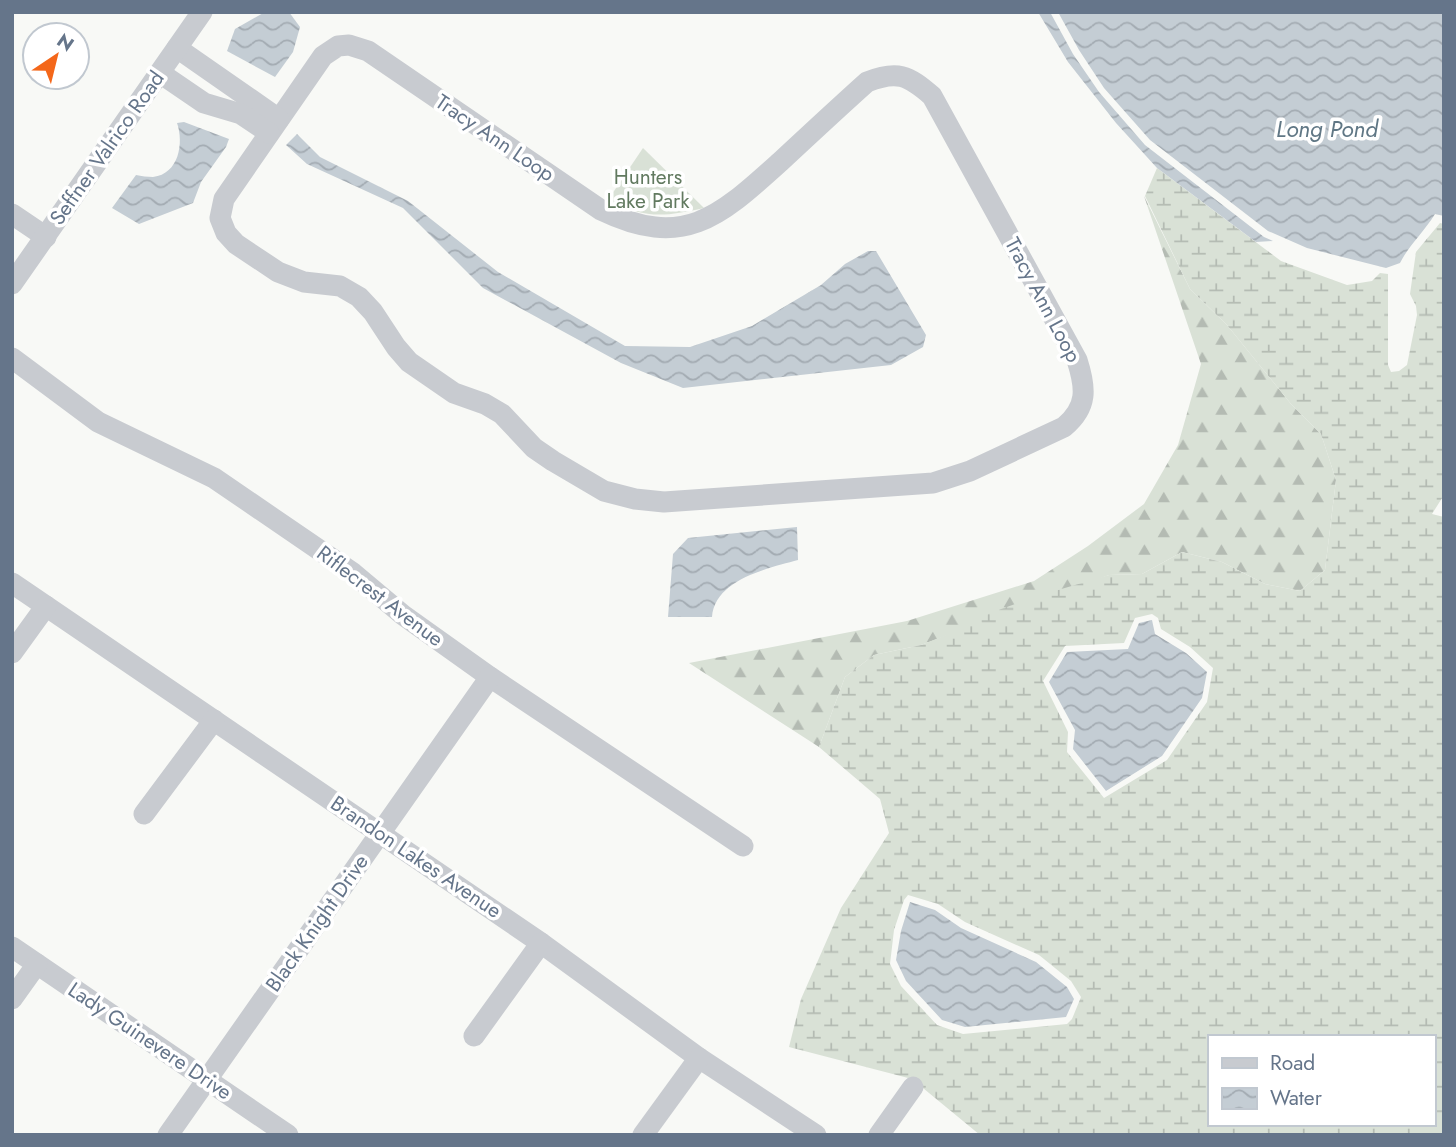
<svg xmlns="http://www.w3.org/2000/svg" width="1456" height="1147" font-family="Jost,sans-serif">
<style>
.forest{fill:url(#forest-firs)}
.wetland{fill:url(#wetland-marsh);fill-rule:evenodd}
.green{fill:#d9e1d6}
.water{fill:url(#water-waves)}
.lines{fill:none;stroke-linecap:round;stroke-linejoin:round}
.minor{stroke:#c8cbd0;stroke-width:21}
.labels{text-anchor:middle;dominant-baseline:central;stroke-width:7;stroke-linejoin:round;paint-order:stroke}
.street-label{font-size:21px;fill:#65758a;stroke:#fff}
.park-label{font-size:21px;fill:#627a60;stroke:#fff}
.water-label{font-size:23px;font-style:italic;fill:#607785;stroke:#fff}
</style>
<defs>
<pattern id="forest-firs" width="22" height="20" patternUnits="userSpaceOnUse" patternTransform="scale(1.75)"><rect width="22" height="20" fill="#d9e1d6"/><path d="M5 1l3.5 6h-7zM16 11l3.5 6h-7z" fill="#b4bbb3"/></pattern>
<pattern id="wetland-marsh" width="20" height="14" patternUnits="userSpaceOnUse" patternTransform="scale(1.75)"><rect width="20" height="14" fill="#d9e1d6"/><path d="M1 5h8M5 5V1M11 12h8M15 12V8" fill="none" stroke="#b4bbb3"/></pattern>
<pattern id="water-waves" width="16" height="10" patternUnits="userSpaceOnUse" patternTransform="scale(1.75)"><rect width="16" height="10" fill="#c4cdd4"/><path d="M0 5q4-4 8 0t8 0" fill="none" stroke="#a3abb2"/></pattern>
</defs>
<rect width="100%" height="100%" fill="#f8f9f6"/>
<!-- forest -->
<path class="forest" d="M 1144,196 L 1190,289 L 1227,325 L 1291,404 L 1321,434 L 1336,480 L 1325,570 L 1300,591 L 1265,584 L 1222,562 L 1182,552 L 1142,574 L 1109,575 L 921,645 L 874,655 L 845,677 L 819,747 L 689,663 L 907,621 L 1034,581 L 1088,546 L 1144,504 L 1178,445 L 1201,364 Z"/>
<!-- wetland -->
<path class="wetland" d="M 1157,168 L 1281,261 L 1347,285 L 1372,281 L 1380,273 L 1388,274 L 1388,365 L 1391,372 L 1399,371 L 1407,365 L 1417,315 L 1416,306 L 1410,294 L 1416,252 L 1440,223 L 1444,224 L 1444,495 L 1432,514 L 1444,517 L 1444,1135 L 980,1135 L 912,1079 L 789,1047 L 801,999 L 841,908 L 889,833 L 880,799 L 819,747 L 845,677 L 874,655 L 921,645 L 956,631 L 990,613 L 1041,595 L 1109,575 L 1142,574 L 1182,552 L 1222,562 L 1265,584 L 1300,591 L 1325,570 L 1336,480 L 1321,434 L 1291,404 L 1227,325 L 1190,289 L 1145,196 ZM 1152,614 L 1158,618 L 1161,629 L 1190,647 L 1213,668 L 1207,702 L 1167,760 L 1104,798 L 1067,752 L 1068,732 L 1043,681 L 1065,646 L 1124,643 L 1135,618 ZM 908,895 L 938,904 L 965,922 L 1039,955 L 1071,981 L 1081,997 L 1072,1019 L 1067,1024 L 963,1034 L 937,1025 L 901,986 L 890,964 L 894,930 L 904,900 ZM 1209,1037 L 1433,1037 L 1433,1124 L 1209,1124 Z"/>
<!-- green -->
<path class="green" d="M 643,148 L 704,208 C 663,217 646,219 608,200 Z"/>
<!-- water -->
<g class="water">
<path d="M 265,12 L 289,12 L 300,27 L 293,52 L 275,77 L 227,51 L 235,29 Z"/>
<path d="M 1038,12 L 1050,12 L 1073,54 L 1099,92 L 1145,145 L 1264,237 L 1273,241 L 1256,242 L 1157,168 L 1116,123 L 1068,62 Z"/>
<path d="M 1058,12 L 1444,12 L 1444,216 L 1435,214 C 1424,232 1409,245 1400,263 L 1386,268 L 1307,248 L 1268,231 L 1150,140 L 1104,88 L 1079,50 Z"/>
<path d="M 184,122 L 229,139 L 226,147 L 201,182 L 193,203 L 139,224 L 112,208 L 136,175 C 141,176 148,177 153,177 C 179,174 184,143 177,123 Z"/>
<path d="M 297,134 L 320,157 L 408,201 L 498,272 L 625,346 L 690,347 L 752,326 L 821,285 L 845,264 L 868,251 L 876,251 L 926,335 L 923,347 L 891,365 L 683,388 L 621,363 L 483,288 L 403,208 L 307,164 L 286,145 Z"/>
<path d="M 797,527 L 798,560 C 769,568 715,579 712,617 L 668,617 L 673,554 L 688,538 Z"/>
<path d="M 1152,620 L 1155,634 L 1186,653 L 1207,672 L 1202,698 L 1162,756 L 1106,791 L 1073,749 L 1075,730 L 1049,682 L 1067,652 L 1128,649 L 1139,623 Z"/>
<path d="M 910,902 L 935,910 L 961,928 L 1036,962 L 1067,987 L 1074,999 L 1066,1017 L 965,1027 L 942,1020 L 906,981 L 896,960 L 901,931 Z"/>
</g>
<g class="lines">
<!-- minor -->
<g class="minor">
<path d="M 349,45 L 368,51 L 601,210 C 684,250 719,217 780,162 C 809,135 838,108 867,82 C 897,70 908,75 932,96 L 1077,360 C 1086,388 1088,407 1064,427 L 970,471 L 933,483 L 664,502 L 635,499 L 604,491 L 553,461 L 534,448 L 502,414 L 485,404 L 454,393 L 409,362 L 396,347 L 373,312 L 359,297 L 340,286 L 304,282 L 278,272 L 236,244 L 226,233 L 220,218 L 224,199 L 323,56 L 338,46 Z"/>
<path d="M 177,48 L 279,119"/>
<path d="M 160,73 L 204,103 L 241,114 L 269,133"/>
<path d="M 12,214 L 46,237"/>
<path d="M 12,284 L 202,12"/>
<path d="M 12,358 L 98,422 L 214,478 L 353,573 L 403,615 L 490,677 L 743,846"/>
<path d="M 12,583 L 541,943 L 699,1058 L 816,1135"/>
<path d="M 12,653 L 46,606"/>
<path d="M 144,814 L 214,720"/>
<path d="M 12,947 L 288,1135"/>
<path d="M 12,999 L 37,964"/>
<path d="M 474,1036 L 541,943"/>
<path d="M 168,1135 L 490,677"/>
<path d="M 643,1135 L 699,1058"/>
<path d="M 879,1135 L 913,1087"/>
</g>
</g>
<g class="labels">
<!-- street labels -->
<g class="street-label">
<text transform="translate(495 138) rotate(34)">Tracy Ann Loop</text>
<text transform="translate(107 148) rotate(-55)">Seffner Valrico Road</text>
<text transform="translate(1043 300) rotate(62)">Tracy Ann Loop</text>
<text transform="translate(380 596) rotate(37)">Riflecrest Avenue</text>
<text transform="translate(416 857) rotate(34)">Brandon Lakes Avenue</text>
<text transform="translate(317 923) rotate(-55)">Black Knight Drive</text>
<text transform="translate(150 1041) rotate(34)">Lady Guinevere Drive</text>
</g>
<!-- park labels -->
<g class="park-label">
<text x="648" y="177">Hunters<tspan x="648" dy="24">Lake Park</tspan></text>
</g>
<!-- water labels -->
<g class="water-label">
<text x="1327" y="129">Long Pond</text>
</g>
</g>
<!-- border -->
<rect width="1456" height="1147" fill="none" stroke="#65758a" stroke-width="28"/>
<!-- legend -->
<rect x="1208" y="1035" width="228" height="91" fill="#ffffff" stroke="#c1c8d0" stroke-width="2"/>
<rect x="1222" y="1058" width="35" height="10" fill="#c8cbd0" stroke="#c1c8d0" stroke-width="2"/>
<text x="1270" y="1070" font-size="21" fill="#65758a">Road</text>
<rect x="1222" y="1088" width="35" height="21" fill="url(#water-waves)" stroke="#c1c8d0" stroke-width="2"/>
<text x="1270" y="1105" font-size="21" fill="#65758a">Water</text>
<!-- north arrow -->
<g transform="translate(56 56) rotate(35)"><circle r="33" fill="#ffffff" stroke="#c1c8d0" stroke-width="2"/>
<path d="M0-5L12 26L0 18L-12 26Z" fill="#f4671a"/>
<text y="-10" font-size="19" font-weight="bold" text-anchor="middle" fill="#65758a">N</text>
</g>
</svg>
